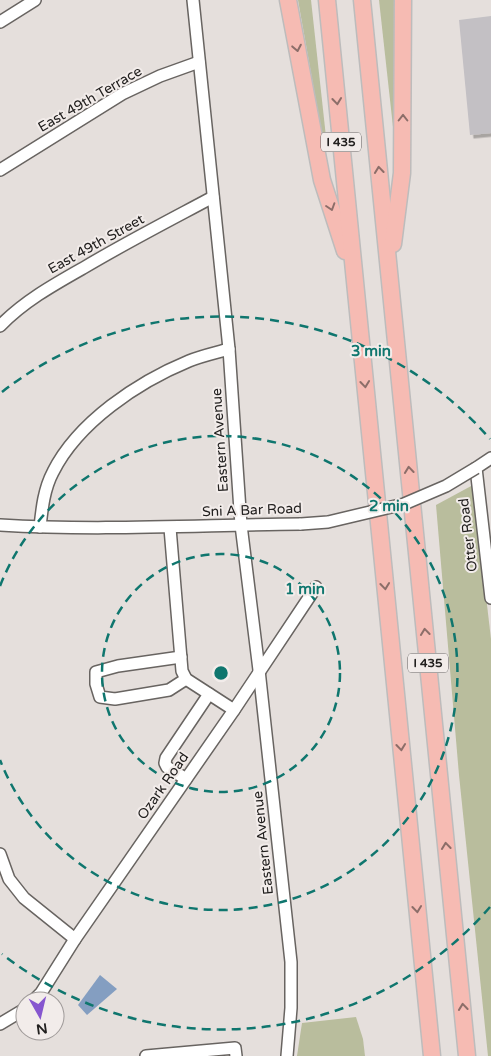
<svg xmlns="http://www.w3.org/2000/svg" width="491" height="1056" font-family="'Varela Round',sans-serif">
<style>
.green{fill:#b9bd9d}
.water{fill:#849ec1}
.building{fill:#c3c0c4;filter:url(#shadow)}
.lines{fill:none;stroke-linecap:round;stroke-linejoin:round}
.minor-casing{stroke:#686461;stroke-width:14}
.highway-casing{stroke:#bdbcbc;stroke-width:19}
.minor{stroke:#fff;stroke-width:11}
.highway{stroke:#f6bbb3;stroke-width:16}
.minor-bridge-casing{stroke:#686461;stroke-width:14;stroke-linecap:butt}
.minor-bridge{stroke:#fff;stroke-width:11}
.oneway{stroke:#8c6e69}
.ring{fill:none;stroke:#0f766e;stroke-width:2.5;stroke-dasharray:9 6}
.labels{text-anchor:middle;dominant-baseline:central;stroke-width:4;stroke-linejoin:round;paint-order:stroke}
.shield{fill:#f2ecea;stroke:#605d5c;stroke-width:1}
.shield-label{font-size:12px;font-weight:bold;fill:#22201f}
.street-label{font-size:14px;fill:#22201f;stroke:#f2ecea}
.centre{fill:#0f766e;stroke:#f2ecea;stroke-width:2.5}
.ring-label{font-size:15px;text-anchor:middle;font-weight:bold;fill:#0f766e;stroke:#f2ecea;stroke-width:4;stroke-linejoin:round;paint-order:stroke}
</style>
<defs>
<filter id="shadow"><feDropShadow dx="3.5" dy="3.5" stdDeviation="0" flood-color="#0004"/></filter>
</defs>
<rect width="100%" height="100%" fill="#e5dfdc"/>
<!-- green -->
<g class="green">
<path d="M 298,0 L 311,0 L 327,146 L 324,146 Z"/>
<path d="M 379,0 L 397,0 L 398,126 L 393,127 Z"/>
<path d="M 473,485 L 491,639 L 491,1056 L 488,1056 L 459,775 L 436,505 Z"/>
<path d="M 356,1017 L 363,1039 L 365,1056 L 297,1056 L 302,1023 Z"/>
</g>
<!-- water -->
<path class="water" d="M 100,975 L 117,989 L 87,1015 L 78,1005 Z"/>
<!-- building -->
<path class="building" d="M 491,16 L 491,133 L 470,135 L 459,20 Z"/>
<g class="lines">
<!-- minor casing -->
<g class="minor-casing">
<g id="minor">
<path d="M 193,0 L 229,349 L 241,525 L 259,670 L 291,962 L 291,1008 L 287,1056"/>
<path d="M 0,22 L 35,0"/>
<path d="M 0,170 L 122,94 L 160,76 L 199,62"/>
<path d="M 0,326 C 24,301 55,284 85,267 C 127,242 170,220 213,197"/>
<path d="M 491,458 L 476,468 L 491,598"/>
<path d="M 0,525 C 100,531 200,525 301,524"/>
<path d="M 40,527 C 42,508 44,489 53,472 C 78,422 138,382 189,361 C 201,356 215,353 229,349"/>
<path d="M 170,528 L 182,671 L 186,679 L 234,710"/>
<path d="M 181,657 L 118,666 L 96,672 L 96,684 L 100,697 L 115,699 L 169,690 L 186,679"/>
<path d="M 186,779 L 167,767 L 165,763 L 166,758 L 209,694"/>
<path d="M 0,854 L 9,879 L 24,898 L 75,939"/>
<path d="M 33,1001 L 41,993 L 75,939 L 234,710 L 316,587"/>
<path d="M 0,1024 L 25,1009"/>
<path d="M 146,1056 L 235,1048 L 236,1056"/>
</g>
</g>
<!-- highway casing -->
<g class="highway-casing">
<g id="highway">
<path d="M 288,0 L 322,180 L 345,251"/>
<path d="M 327,0 L 432,1056"/>
<path d="M 362,0 L 467,1056"/>
<path d="M 393,244 L 402,173 L 403,0"/>
</g>
</g>
<!-- minor -->
<use href="#minor" class="minor"/>
<!-- highway -->
<use href="#highway" class="highway"/>
<!-- minor-bridge casing -->
<g class="minor-bridge-casing">
<path id="minor-bridge" d="M 301,524 L 328,522 L 404,504 L 446,486 L 476,468"/>
</g>
<!-- minor-bridge -->
<use href="#minor-bridge" class="minor-bridge"/>
</g>
<!-- one-way arrows -->
<defs><path id="oneway-chevron" d="M-2-3.5L2.5 0L-2 3.5" fill="none" stroke-width="1.6" stroke-linecap="round" stroke-linejoin="round" transform="scale(1.25)"/></defs>
<g class="oneway">
<use href="#oneway-chevron" transform="translate(297 48) rotate(79)"/>
<use href="#oneway-chevron" transform="translate(337 101) rotate(84)"/>
<use href="#oneway-chevron" transform="translate(403 118) rotate(-90)"/>
<use href="#oneway-chevron" transform="translate(379 170) rotate(-96)"/>
<use href="#oneway-chevron" transform="translate(331 207) rotate(72)"/>
<use href="#oneway-chevron" transform="translate(365 384) rotate(84)"/>
<use href="#oneway-chevron" transform="translate(409 470) rotate(-96)"/>
<use href="#oneway-chevron" transform="translate(385 586) rotate(84)"/>
<use href="#oneway-chevron" transform="translate(425 632) rotate(-96)"/>
<use href="#oneway-chevron" transform="translate(401 747) rotate(84)"/>
<use href="#oneway-chevron" transform="translate(446 846) rotate(-96)"/>
<use href="#oneway-chevron" transform="translate(417 909) rotate(84)"/>
<use href="#oneway-chevron" transform="translate(463 1007) rotate(-96)"/>
</g>
<!-- distance rings -->
<g class="ring">
<circle cx="221" cy="673" r="119"/>
<path d="M0 586A237 237 0 1 1 0 760"/>
<path d="M490 907A356 356 0 0 1 2 954M2 392A356 356 0 0 1 490 439"/>
</g>
<g class="labels">
<!-- shield labels -->
<g class="shield">
<rect x="321" y="132.5" width="40" height="19" rx="4"/>
<rect x="408" y="653.5" width="40" height="19" rx="4"/>
</g>
<g class="shield-label">
<text x="341" y="142">I 435</text>
<text x="428" y="663">I 435</text>
</g>
<!-- street labels -->
<g class="street-label">
<text transform="translate(90 99) rotate(-30)">East 49th Terrace</text>
<text transform="translate(96 244) rotate(-29)">East 49th Street</text>
<text transform="translate(220 440) rotate(-94)">Eastern Avenue</text>
<text transform="translate(252 510) rotate(-2)">Sni A Bar Road</text>
<text transform="translate(468 535) rotate(-97)">Otter Road</text>
<text transform="translate(163 786) rotate(-55)">Ozark Road</text>
<text transform="translate(263 843) rotate(-96)">Eastern Avenue</text>
</g>
</g>
<circle cx="221" cy="673" r="8" class="centre"/>
<g class="ring-label">
<text x="371" y="356">3 min</text>
<text x="389" y="511">2 min</text>
<text x="305" y="594">1 min</text>
</g>
<!-- north arrow -->
<g transform="translate(40 1016) rotate(172)"><circle r="24" fill="#f2ecea" stroke="#9f9a99"/>
<path d="M0-4L9 19L0 12L-9 19Z" fill="#8656cf"/>
<text y="-8" font-size="14" font-weight="bold" text-anchor="middle" fill="#22201f">N</text>
</g>
</svg>
